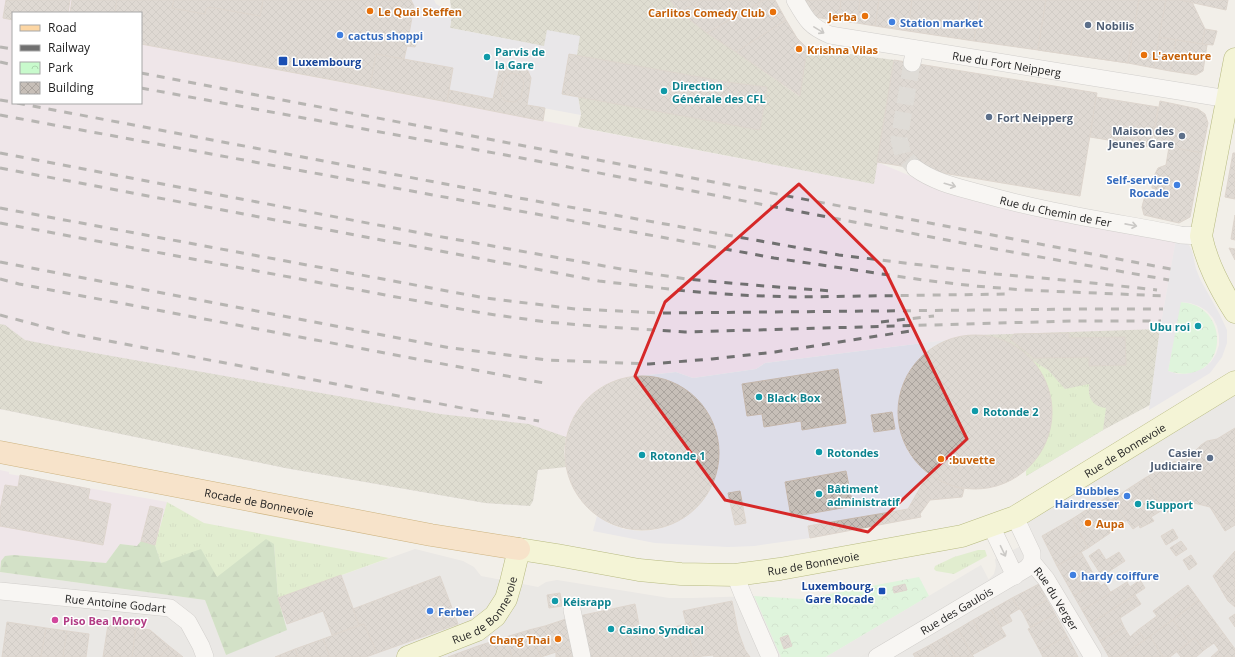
<svg xmlns="http://www.w3.org/2000/svg" width="1235" height="657" font-family="'Open Sans',sans-serif">
<style>
.residential{fill:#e0dfdf}
.railway{fill:#ebdbe8}
.construction{fill:url(#construction-cross-hatch)}
.grass{fill:url(#grass-tufts)}
.forest{fill:url(#forest-firs)}
.park{fill:url(#park-crowns)}
.parking{fill:#e2e2e2}
.plaza{fill:#dddde8;fill-rule:evenodd}
.building{fill:url(#building-cross-hatch);stroke:#c4b6ab}
.lines{fill:none;stroke-linecap:round;stroke-linejoin:round}
.street-tunnel{stroke:#c8c6c1;stroke-width:17;stroke-dasharray:17 8;stroke-linecap:butt}
.street-casing{stroke:#a9a9a9;stroke-width:18}
.secondary-casing{stroke:#707d05;stroke-width:23}
.primary-casing{stroke:#a06b00;stroke-width:23}
.street{stroke:#fff;stroke-width:17}
.secondary{stroke:#f7fabf;stroke-width:22}
.primary{stroke:#fcd6a4;stroke-width:22}
.rail{stroke:#707070;stroke-width:3;stroke-dasharray:8 8;stroke-linecap:butt}
.oneway{stroke:#9c9c9c}
.marked{fill:none;stroke:#d62828;stroke-width:3;stroke-linejoin:round}
.food-dot{fill:#e8710a;stroke:#fff;stroke-width:1.5}
.shop-dot{fill:#3f7fe0;stroke:#fff;stroke-width:1.5}
.service-dot{fill:#5c6f8a;stroke:#fff;stroke-width:1.5}
.culture-dot{fill:#0f9aa8;stroke:#fff;stroke-width:1.5}
.transit-dot{fill:#1a4fb4;stroke:#fff;stroke-width:1.5}
.hotel-dot{fill:#d1479c;stroke:#fff;stroke-width:1.5}
.labels{text-anchor:middle;dominant-baseline:central;stroke-width:3;stroke-linejoin:round;paint-order:stroke}
.food-label{font-size:11px;font-weight:bold;fill:#c56008;stroke:#fff;text-anchor:start}
.shop-label{font-size:11px;font-weight:bold;fill:#366cbe;stroke:#fff;text-anchor:start}
.service-label{font-size:11px;font-weight:bold;fill:#4e5e75;stroke:#fff;text-anchor:start}
.culture-label{font-size:11px;font-weight:bold;fill:#0d838f;stroke:#fff;text-anchor:start}
.transit-label{font-size:11px;font-weight:bold;fill:#164399;stroke:#fff;text-anchor:start}
.street-label{font-size:11px;fill:#222;stroke:#fff}
.hotel-label{font-size:11px;font-weight:bold;fill:#b23c85;stroke:#fff;text-anchor:start}
</style>
<defs>
<pattern id="construction-cross-hatch" width="8" height="8" patternUnits="userSpaceOnUse"><rect width="8" height="8" fill="#c7c7b4"/><path d="M0 0l8 8M0 8l8-8" fill="none" stroke="#abab9a"/></pattern>
<pattern id="grass-tufts" width="24" height="20" patternUnits="userSpaceOnUse"><rect width="24" height="20" fill="#cdebb0"/><path d="M3 7l-1-3M5 7V3M7 7l1-3M15 17l-1-3M17 17v-4M19 17l1-3" fill="none" stroke="#b0c997"/></pattern>
<pattern id="forest-firs" width="22" height="20" patternUnits="userSpaceOnUse"><rect width="22" height="20" fill="#add19e"/><path d="M5 1l3.5 6h-7zM16 11l3.5 6h-7z" fill="#95b388"/></pattern>
<pattern id="park-crowns" width="20" height="18" patternUnits="userSpaceOnUse"><rect width="20" height="18" fill="#c8facc"/><path d="M2 6a3 3 0 1 1 6 0M12 15a3 3 0 1 1 6 0" fill="none" stroke="#acd6af"/></pattern>
<pattern id="building-cross-hatch" width="8" height="8" patternUnits="userSpaceOnUse"><rect width="8" height="8" fill="#c7bfb8"/><path d="M0 0l8 8M0 8l8-8" fill="none" stroke="#aba49e"/></pattern>
</defs>
<rect width="100%" height="100%" fill="#f2efe9"/>
<!-- residential -->
<g class="residential">
<path d="M 1235,382 L 1235,657 L 859,657 L 989,579 L 994,574 L 996,566 L 995,559 L 1027,543 L 1015,517 Z"/>
<path d="M 415,549 L 463,561 L 474,567 L 481,576 L 538,587 L 546,582 L 557,580 L 669,598 L 693,598 L 754,596 L 781,657 L 0,657 L 0,572 L 205,600 L 226,655 L 278,598 Z"/>
</g>
<!-- railway -->
<g class="railway">
<path d="M 0,0 L 72,0 L 70,13 L 13,13 L 13,103 L 141,103 L 141,44 L 874,184 L 877,162 L 944,190 L 1176,239 L 1160,329 L 993,337 L 977,335 L 962,336 L 947,340 L 765,363 L 756,369 L 693,378 L 676,372 L 630,377 L 615,381 L 601,387 L 589,397 L 579,408 L 572,421 L 566,437 L 564,452 L 566,467 L 538,470 L 533,501 L 530,506 L 485,503 L 285,468 L 0,409 Z"/>
<path d="M 0,470 L 9,472 L 9,474 L 167,502 L 155,545 L 137,546 L 120,544 L 106,563 L 14,555 L 1,561 L 0,566 Z"/>
</g>
<!-- construction -->
<g class="construction">
<path d="M 450,0 L 670,0 L 680,12 L 707,33 L 736,52 L 799,96 L 807,48 L 894,60 L 874,184 L 578,127 L 581,115 L 578,97 L 529,89 L 538,45 L 450,28 L 452,13 Z"/>
<path d="M 0,324 L 5,325 L 25,340 L 55,346 L 440,414 L 529,424 L 566,437 L 564,452 L 566,467 L 538,470 L 533,501 L 530,506 L 485,503 L 285,468 L 0,409 Z"/>
<path d="M 1160,329 L 1150,405 L 1103,430 L 1026,476 L 1026,471 L 1037,458 L 1045,444 L 1050,429 L 1052,414 L 1051,399 L 1047,384 L 1039,371 L 1030,359 L 1019,349 L 1006,342 L 993,337 L 977,335 Z"/>
</g>
<!-- grass -->
<g class="grass">
<path d="M 1030,359 L 1048,370 L 1065,389 L 1089,384 C 1088,397 1091,406 1106,408 L 1103,430 L 1026,476 L 1026,471 C 1059,434 1060,398 1030,359 Z"/>
<path d="M 167,502 L 204,523 L 389,558 L 278,598 L 274,544 L 217,577 L 161,563 L 155,545 Z"/>
<path d="M 978,550 L 985,550 L 987,556 L 954,574 L 936,571 L 934,569 L 935,566 L 954,557 Z"/>
</g>
<!-- forest -->
<path class="forest" d="M 266,539 L 274,544 L 278,598 L 287,630 L 226,655 L 205,600 L 0,572 L 1,561 L 5,556 L 14,555 L 106,563 L 120,544 L 137,546 L 141,541 L 155,545 L 161,563 L 201,549 L 217,577 Z"/>
<!-- park -->
<g class="park">
<path d="M 1180,302 C 1235,305 1227,390 1168,371 Z"/>
<path d="M 919,577 L 929,596 L 826,657 L 781,657 L 754,596 L 802,599 Z"/>
</g>
<!-- parking -->
<path class="parking" d="M 981,565 L 989,580 L 859,657 L 826,657 Z"/>
<!-- plaza -->
<g class="plaza">
<path d="M 411,0 L 434,0 L 436,4 L 452,13 L 450,28 L 544,46 L 547,30 L 580,36 L 577,55 L 569,54 L 562,94 L 578,97 L 581,115 L 527,105 L 531,78 L 524,70 L 524,66 L 510,64 L 509,67 L 505,66 L 501,70 L 499,71 L 493,99 L 449,90 L 453,68 L 404,59 L 407,46 L 415,47 L 418,40 L 416,36 L 409,34 L 414,6 Z"/>
<path d="M 1176,239 L 1189,245 L 1192,251 L 1196,269 L 1200,279 L 1220,315 L 1227,330 L 1227,343 L 1222,357 L 1210,373 L 1149,410 L 1160,329 ZM 1181,302 L 1190,303 L 1199,306 L 1207,311 L 1213,318 L 1217,326 L 1219,336 L 1219,345 L 1216,354 L 1211,362 L 1204,368 L 1195,372 L 1186,374 L 1177,374 L 1168,371 Z"/>
<path d="M 947,340 L 935,346 L 923,355 L 913,366 L 905,379 L 900,393 L 898,408 L 899,423 L 902,437 L 908,451 L 917,463 L 928,474 L 908,509 L 808,526 L 810,538 L 754,546 L 728,547 L 655,543 L 593,531 L 597,516 L 610,524 L 624,529 L 639,531 L 654,530 L 668,526 L 682,519 L 694,510 L 704,499 L 712,486 L 717,472 L 719,457 L 718,442 L 715,427 L 708,413 L 699,401 L 686,390 L 674,383 L 660,378 L 646,376 L 630,377 L 676,372 L 693,378 L 756,369 L 765,363 ZM 838,370 L 846,423 L 802,430 L 801,421 L 764,427 L 762,414 L 747,416 L 742,384 ZM 892,412 L 894,429 L 874,432 L 871,415 ZM 846,471 L 852,506 L 791,517 L 785,482 Z"/>
</g>
<!-- building -->
<g class="building">
<path d="M 6,0 L 70,0 L 68,13 L 13,13 L 13,20 L 3,18 Z"/>
<path d="M 72,0 L 117,0 L 115,13 L 70,13 Z"/>
<path d="M 117,0 L 174,0 L 172,8 L 205,14 L 206,9 L 210,7 L 260,16 L 263,0 L 411,0 L 414,6 L 409,34 L 416,36 L 418,40 L 415,47 L 407,46 L 404,59 L 376,54 L 370,87 L 141,44 L 141,13 L 115,13 Z"/>
<path d="M 174,0 L 263,0 L 260,16 L 210,7 L 206,9 L 205,14 L 172,8 Z"/>
<path d="M 670,0 L 702,0 L 680,12 Z"/>
<path d="M 702,0 L 764,0 L 707,33 L 680,12 Z"/>
<path d="M 764,0 L 775,0 L 786,20 L 736,52 L 707,33 Z"/>
<path d="M 805,0 L 841,0 L 839,21 L 815,17 Z"/>
<path d="M 841,0 L 860,0 L 857,23 L 839,21 Z"/>
<path d="M 860,0 L 879,0 L 875,26 L 857,23 Z"/>
<path d="M 879,0 L 912,0 L 908,31 L 875,26 Z"/>
<path d="M 912,0 L 980,0 L 974,41 L 908,31 Z"/>
<path d="M 980,0 L 1046,0 L 1038,50 L 974,41 Z"/>
<path d="M 1046,0 L 1139,0 L 1128,63 L 1038,50 Z"/>
<path d="M 1046,0 L 1139,0 L 1128,63 L 1038,50 Z"/>
<path d="M 1139,0 L 1166,0 L 1154,68 L 1128,63 Z"/>
<path d="M 1166,0 L 1180,0 L 1192,2 L 1205,29 L 1202,44 L 1159,37 Z"/>
<path d="M 1180,0 L 1228,0 L 1226,10 Z"/>
<path d="M 786,20 L 797,38 L 807,48 L 800,96 L 736,52 Z"/>
<path d="M 1205,29 L 1217,31 L 1213,45 L 1202,44 Z"/>
<path d="M 1159,37 L 1176,40 L 1170,71 L 1154,68 Z"/>
<path d="M 1176,40 L 1207,45 L 1203,71 L 1196,75 L 1170,71 Z"/>
<path d="M 376,54 L 453,68 L 447,102 L 370,87 Z"/>
<path d="M 569,54 L 734,83 L 767,87 L 760,130 L 562,94 Z"/>
<path d="M 894,60 L 1097,93 L 1080,196 L 877,162 Z"/>
<path d="M 510,64 L 524,66 L 524,70 L 528,71 L 531,78 L 527,105 L 545,108 L 543,121 L 447,102 L 449,90 L 493,99 L 499,71 L 501,70 L 505,66 L 509,67 Z"/>
<path d="M 510,73 L 520,75 L 524,82 L 521,98 L 515,102 L 505,101 L 500,94 L 504,78 Z"/>
<path d="M 1096,97 L 1158,107 L 1151,147 L 1090,137 Z"/>
<path d="M 1160,101 L 1198,109 L 1205,114 L 1208,123 L 1202,153 L 1156,144 L 1154,133 Z"/>
<path d="M 1169,147 L 1202,153 L 1190,217 L 1179,223 L 1144,215 L 1142,207 L 1144,199 L 1150,197 L 1154,198 L 1156,189 L 1152,188 L 1152,180 L 1158,168 L 1166,165 Z"/>
<path d="M 1233,153 L 1235,153 L 1235,199 L 1225,197 Z"/>
<path d="M 1235,215 L 1235,240 L 1231,239 Z"/>
<path d="M 1229,248 L 1235,249 L 1235,260 Z"/>
<path d="M 1069,333 L 1069,338 L 1125,337 L 1126,365 L 1089,366 L 1089,357 L 1034,358 L 1010,339 L 1014,334 Z"/>
<circle cx="975" cy="412" r="77"/>
<path d="M 838,369 L 846,423 L 802,430 L 801,421 L 764,427 L 762,414 L 747,416 L 742,384 Z"/>
<circle cx="642" cy="453" r="77"/>
<path d="M 892,412 L 895,429 L 874,432 L 871,415 Z"/>
<path d="M 1235,428 L 1235,525 L 1225,531 L 1210,507 L 1186,501 L 1166,513 L 1145,478 L 1175,461 L 1176,463 L 1192,454 L 1201,445 L 1207,441 L 1217,439 Z"/>
<path d="M 846,471 L 853,506 L 791,517 L 785,482 Z"/>
<path d="M 928,474 L 941,481 L 955,487 L 964,489 L 962,497 L 930,500 L 920,514 L 921,517 L 810,538 L 808,526 L 908,509 Z"/>
<path d="M 20,475 L 90,489 L 88,499 L 111,504 L 103,545 L 0,526 L 0,510 L 5,485 L 18,487 Z"/>
<path d="M 1145,478 L 1164,509 L 1151,517 L 1154,521 L 1140,528 L 1139,525 L 1133,529 L 1111,500 Z"/>
<path d="M 740,491 L 746,523 L 735,525 L 728,493 Z"/>
<path d="M 1108,497 L 1127,520 L 1110,533 L 1094,505 Z"/>
<path d="M 1094,505 L 1110,533 L 1088,548 L 1072,519 Z"/>
<path d="M 150,506 L 163,509 L 155,545 L 141,541 Z"/>
<path d="M 1072,519 L 1088,548 L 1057,566 L 1042,536 Z"/>
<path d="M 1173,529 L 1178,538 L 1166,545 L 1161,536 Z"/>
<path d="M 1181,541 L 1187,549 L 1176,556 L 1170,548 Z"/>
<path d="M 1099,549 L 1106,560 L 1119,552 L 1125,561 L 1102,576 L 1089,556 Z"/>
<path d="M 1235,551 L 1235,607 L 1228,601 L 1213,576 Z"/>
<path d="M 1081,552 L 1098,582 L 1074,596 L 1057,566 Z"/>
<path d="M 1191,555 L 1197,564 L 1189,570 L 1183,560 Z"/>
<path d="M 341,575 L 359,625 L 332,635 L 323,611 L 287,624 L 278,598 Z"/>
<path d="M 440,576 L 458,624 L 377,653 L 364,624 L 359,625 L 353,609 Z"/>
<path d="M 1140,580 L 1145,588 L 1090,624 L 1082,610 L 1127,582 L 1130,587 Z"/>
<path d="M 1098,582 L 1101,586 L 1105,583 L 1111,593 L 1082,610 L 1074,596 Z"/>
<path d="M 905,584 L 907,590 L 894,593 L 893,587 Z"/>
<path d="M 1039,584 L 1047,600 L 1023,613 L 1020,609 L 1019,609 L 1012,598 Z"/>
<path d="M 1188,585 L 1199,600 L 1145,640 L 1138,630 L 1157,616 L 1153,611 Z"/>
<path d="M 560,593 L 562,606 L 549,608 L 547,595 Z"/>
<path d="M 1135,595 L 1141,604 L 1120,618 L 1124,627 L 1100,641 L 1090,624 Z"/>
<path d="M 1012,598 L 1019,609 L 1009,615 L 1012,621 L 1001,627 L 991,610 Z"/>
<path d="M 1047,600 L 1055,614 L 1030,627 L 1023,613 Z"/>
<path d="M 1199,600 L 1235,649 L 1235,657 L 1211,657 L 1219,650 L 1214,643 L 1204,650 L 1195,638 L 1189,642 L 1173,620 Z"/>
<path d="M 732,601 L 738,631 L 745,650 L 750,657 L 714,657 L 713,655 L 694,657 L 683,611 Z"/>
<path d="M 635,604 L 641,635 L 686,624 L 694,657 L 588,657 L 579,616 Z"/>
<path d="M 991,610 L 1006,636 L 987,647 L 973,620 Z"/>
<path d="M 1055,614 L 1067,636 L 1040,651 L 1028,629 Z"/>
<path d="M 1235,614 L 1235,627 L 1229,618 Z"/>
<path d="M 569,618 L 574,645 L 556,652 L 545,626 Z"/>
<path d="M 973,620 L 987,647 L 972,655 L 958,629 Z"/>
<path d="M 1173,620 L 1189,642 L 1170,657 L 1163,657 L 1150,636 Z"/>
<path d="M 7,622 L 46,628 L 41,657 L 2,657 Z"/>
<path d="M 364,624 L 377,653 L 366,657 L 330,657 L 323,639 Z"/>
<path d="M 108,625 L 136,628 L 132,657 L 103,657 Z"/>
<path d="M 545,626 L 556,652 L 541,657 L 529,630 Z"/>
<path d="M 1124,627 L 1130,637 L 1138,630 L 1145,640 L 1119,657 L 1109,657 L 1100,641 Z"/>
<path d="M 46,628 L 67,631 L 63,657 L 41,657 Z"/>
<path d="M 136,628 L 150,630 L 169,646 L 160,657 L 132,657 Z"/>
<path d="M 958,629 L 972,655 L 974,657 L 955,657 L 944,637 Z"/>
<path d="M 529,630 L 541,657 L 512,657 L 506,637 Z"/>
<path d="M 67,631 L 89,634 L 86,657 L 63,657 Z"/>
<path d="M 788,635 L 792,646 L 784,649 L 780,638 Z"/>
<path d="M 1067,636 L 1078,657 L 1043,657 L 1040,651 Z"/>
<path d="M 1150,636 L 1163,657 L 1119,657 L 1145,640 Z"/>
<path d="M 506,637 L 512,657 L 486,657 L 478,646 Z"/>
<path d="M 944,637 L 955,657 L 937,657 L 930,645 Z"/>
<path d="M 1195,638 L 1204,650 L 1196,657 L 1181,657 L 1177,652 Z"/>
<path d="M 323,639 L 330,657 L 298,657 L 295,649 Z"/>
<path d="M 574,645 L 577,657 L 556,657 L 556,652 Z"/>
<path d="M 930,645 L 937,657 L 915,657 L 913,654 Z"/>
<path d="M 169,646 L 183,657 L 160,657 Z"/>
<path d="M 478,646 L 486,657 L 448,657 Z"/>
<path d="M 295,649 L 298,657 L 275,657 Z"/>
</g>
<g class="lines">
<!-- street-tunnel -->
<path class="street-tunnel" d="M 912,63 L 899,139 L 903,155 L 915,168"/>
<!-- street casing -->
<g class="street-casing">
<g id="street">
<path id="s1" d="M 795,0 C 806,19 809,26 830,35 L 1235,100"/>
<path d="M 912,63 L 915,49"/>
<path id="s2" d="M 915,168 C 934,182 957,187 979,193 C 1045,212 1114,222 1181,235 L 1201,236"/>
<path id="s3" d="M 1015,517 L 1032,553 L 1032,562 L 1046,579 L 1093,657"/>
<path d="M 991,526 L 1015,576"/>
<path d="M 735,575 L 743,595 L 770,657"/>
<path id="s4" d="M 0,591 L 170,608 L 188,622 L 201,646 L 205,657"/>
<path d="M 572,610 L 582,657"/>
<path id="s5" d="M 877,657 L 1027,568 L 1032,562"/>
</g>
</g>
<!-- secondary casing -->
<g class="secondary-casing">
<g id="secondary">
<path d="M 1235,59 L 1201,236 C 1207,264 1220,288 1235,312"/>
<path id="s6" d="M 408,657 L 477,630 L 495,616 L 506,599 L 511,582 L 519,549 L 557,555 L 639,570 L 681,574 L 735,575 L 780,569 L 962,536 L 1015,517 L 1235,382"/>
</g>
</g>
<!-- primary casing -->
<g class="primary-casing">
<g id="primary">
<path id="s7" d="M 0,452 L 431,535 L 519,549"/>
</g>
</g>
<!-- street -->
<use href="#street" class="street"/>
<!-- secondary -->
<use href="#secondary" class="secondary"/>
<!-- primary -->
<use href="#primary" class="primary"/>
<!-- rail -->
<g class="rail">
<path d="M 0,47 L 13,49"/>
<path d="M 0,62 L 13,65"/>
<path d="M 141,73 L 1171,269"/>
<path d="M 141,88 L 516,157 L 973,245 L 1169,280"/>
<path d="M 0,100 L 13,102"/>
<path d="M 17,103 L 519,198 L 839,255 L 996,274 L 1074,281 L 1157,290"/>
<path d="M 0,115 L 774,258 L 923,280 L 975,286 L 1024,290 L 1166,296"/>
<path d="M 0,153 L 420,233 L 621,269 L 686,279 L 764,286 L 833,291"/>
<path d="M 0,168 L 599,281 L 686,291 L 738,295 L 794,297 L 1010,294"/>
<path d="M 0,208 L 485,298 L 576,309 L 662,313 L 1090,309 L 1163,309"/>
<path d="M 0,223 L 482,313 L 546,322 L 605,327 L 685,332 L 1071,321 L 1161,321"/>
<path d="M 0,262 L 451,348 L 547,360 L 649,364 L 712,359 L 775,352 L 910,331"/>
<path d="M 0,279 L 19,284 L 544,383"/>
<path d="M 0,315 L 67,333 L 483,412 L 539,421"/>
<path d="M 881,322 L 934,316"/>
</g>
</g>
<!-- one-way arrows -->
<defs><path id="oneway-shaft" d="M-6 0H5M1.5-3L5.5 0L1.5 3" fill="none" stroke-width="1.6" stroke-linecap="round" stroke-linejoin="round"/></defs>
<g class="oneway">
<use href="#oneway-shaft" transform="translate(819 30) rotate(31)"/>
<use href="#oneway-shaft" transform="translate(950 185) rotate(16)"/>
<use href="#oneway-shaft" transform="translate(1131 225) rotate(11)"/>
<use href="#oneway-shaft" transform="translate(1003 551) rotate(64)"/>
</g>
<!-- marked area -->
<path d="M0 0H1235V657H0ZM 799,184 L 884,268 L 967,439 L 868,532 L 725,500 L 635,376 L 665,302 Z" fill="#f2efe9" fill-opacity=".55" fill-rule="evenodd"/>
<path class="marked" d="M 799,184 L 884,268 L 967,439 L 868,532 L 725,500 L 635,376 L 665,302 Z"/>
<!-- markers -->
<g class="food-dot">
<circle cx="370" cy="11" r="4"/>
<circle cx="773" cy="12" r="4"/>
<circle cx="865" cy="16" r="4"/>
<circle cx="799" cy="49" r="4"/>
<circle cx="1144" cy="55" r="4"/>
<circle cx="941" cy="459" r="4"/>
<circle cx="1088" cy="523" r="4"/>
<circle cx="558" cy="639" r="4"/>
</g>
<g class="shop-dot">
<circle cx="892" cy="22" r="4"/>
<circle cx="340" cy="35" r="4"/>
<circle cx="1177" cy="185" r="4"/>
<circle cx="1127" cy="496" r="4"/>
<circle cx="1073" cy="575" r="4"/>
<circle cx="430" cy="611" r="4"/>
</g>
<g class="service-dot">
<circle cx="1088" cy="25" r="4"/>
<circle cx="989" cy="117" r="4"/>
<circle cx="1182" cy="136" r="4"/>
<circle cx="1210" cy="458" r="4"/>
</g>
<g class="culture-dot">
<circle cx="487" cy="57" r="4"/>
<circle cx="664" cy="91" r="4"/>
<circle cx="1198" cy="326" r="4"/>
<circle cx="759" cy="397" r="4"/>
<circle cx="975" cy="411" r="4"/>
<circle cx="819" cy="452" r="4"/>
<circle cx="642" cy="455" r="4"/>
<circle cx="819" cy="494" r="4"/>
<circle cx="1138" cy="504" r="4"/>
<circle cx="555" cy="601" r="4"/>
<circle cx="611" cy="629" r="4"/>
</g>
<g class="transit-dot">
<rect x="278" y="56" width="10" height="10" rx="2"/>
<rect x="878" y="587" width="8" height="8" rx="2"/>
</g>
<circle class="hotel-dot" cx="55" cy="620" r="4"/>
<g class="labels">
<!-- food labels -->
<g class="food-label">
<text x="378" y="11">Le Quai Steffen</text>
<text x="765" y="12" text-anchor="end">Carlitos Comedy Club</text>
<text x="857" y="16" text-anchor="end">Jerba</text>
<text x="807" y="49">Krishna Vilas</text>
<text x="1152" y="55">L'aventure</text>
<text x="949" y="459">:buvette</text>
<text x="1096" y="523">Aupa</text>
<text x="550" y="639" text-anchor="end">Chang Thai</text>
</g>
<!-- shop labels -->
<g class="shop-label">
<text x="900" y="22">Station market</text>
<text x="348" y="35">cactus shoppi</text>
<text x="1169" y="179" text-anchor="end">Self-service<tspan x="1169" dy="13">Rocade</tspan></text>
<text x="1119" y="490" text-anchor="end">Bubbles<tspan x="1119" dy="13">Hairdresser</tspan></text>
<text x="1081" y="575">hardy coiffure</text>
<text x="438" y="611">Ferber</text>
</g>
<!-- service labels -->
<g class="service-label">
<text x="1096" y="25">Nobilis</text>
<text x="997" y="117">Fort Neipperg</text>
<text x="1174" y="130" text-anchor="end">Maison des<tspan x="1174" dy="13">Jeunes Gare</tspan></text>
<text x="1202" y="452" text-anchor="end">Casier<tspan x="1202" dy="13">Judiciaire</tspan></text>
</g>
<!-- culture labels -->
<g class="culture-label">
<text x="495" y="51">Parvis de<tspan x="495" dy="13">la Gare</tspan></text>
<text x="672" y="85">Direction<tspan x="672" dy="13">Générale des CFL</tspan></text>
<text x="1190" y="326" text-anchor="end">Ubu roi</text>
<text x="767" y="397">Black Box</text>
<text x="983" y="411">Rotonde 2</text>
<text x="827" y="452">Rotondes</text>
<text x="650" y="455">Rotonde 1</text>
<text x="827" y="488">Bâtiment<tspan x="827" dy="13">administratif</tspan></text>
<text x="1146" y="504">iSupport</text>
<text x="563" y="601">Kéisrapp</text>
<text x="619" y="629">Casino Syndical</text>
</g>
<!-- transit labels -->
<g class="transit-label">
<text x="292" y="61">Luxembourg</text>
<text x="874" y="585" text-anchor="end">Luxembourg,<tspan x="874" dy="13">Gare Rocade</tspan></text>
</g>
<!-- street labels -->
<g class="street-label">
<text stroke="none"><textPath href="#s1" startOffset="230">Rue du Fort Neipperg</textPath></text>
<text stroke="none"><textPath href="#s2" startOffset="148">Rue du Chemin de Fer</textPath></text>
<text stroke="none"><textPath href="#s6" startOffset="802">Rue de Bonnevoie</textPath></text>
<text stroke="none"><textPath href="#s7" startOffset="264">Rocade de Bonnevoie</textPath></text>
<text stroke="none"><textPath href="#s6" startOffset="466">Rue de Bonnevoie</textPath></text>
<text stroke="none"><textPath href="#s3" startOffset="93">Rue du Verger</textPath></text>
<text stroke="none"><textPath href="#s4" startOffset="116">Rue Antoine Godart</textPath></text>
<text stroke="none"><textPath href="#s6" startOffset="94">Rue de Bonnevoie</textPath></text>
<text stroke="none"><textPath href="#s5" startOffset="92">Rue des Gaulois</textPath></text>
</g>
<!-- hotel labels -->
<g class="hotel-label">
<text x="63" y="620">Piso Bea Moroy</text>
</g>
</g>
<!-- legend -->
<rect x="12" y="12" width="130" height="92" fill="#ffffff" stroke="#a7a7a7"/>
<rect x="20" y="25" width="20" height="6" fill="#fcd6a4" stroke="#a7a7a7"/>
<text x="48" y="32" font-size="12" fill="#222222">Road</text>
<rect x="20" y="45" width="20" height="6" fill="#707070" stroke="#a7a7a7"/>
<text x="48" y="52" font-size="12" fill="#222222">Railway</text>
<rect x="20" y="62" width="20" height="12" fill="url(#park-crowns)" stroke="#a7a7a7"/>
<text x="48" y="72" font-size="12" fill="#222222">Park</text>
<rect x="20" y="82" width="20" height="12" fill="url(#building-cross-hatch)" stroke="#a7a7a7"/>
<text x="48" y="92" font-size="12" fill="#222222">Building</text>
</svg>
